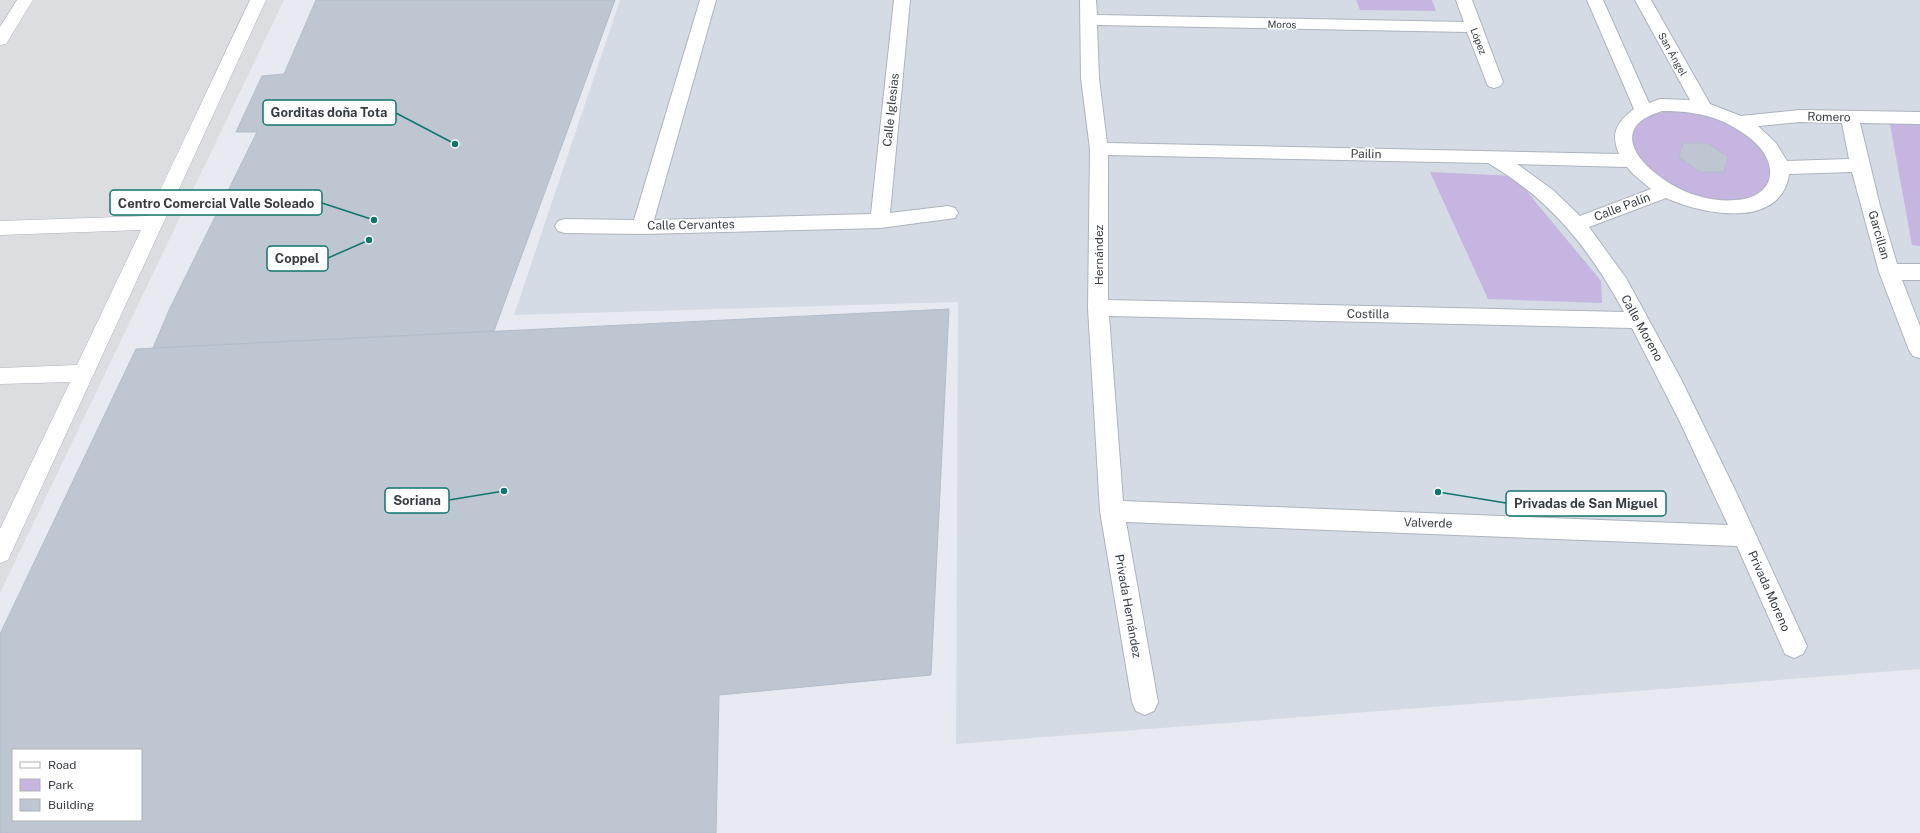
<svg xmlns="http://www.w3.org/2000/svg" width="1920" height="833" font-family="'Public Sans',sans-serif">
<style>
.residential{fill:#d5dbe4}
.green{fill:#c6b4e1}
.parking{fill:#dbdde0}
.building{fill:#bdc6d1;stroke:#b2bdcb;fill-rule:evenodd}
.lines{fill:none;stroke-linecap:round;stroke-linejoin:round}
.service-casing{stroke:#adb4be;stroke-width:1}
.minor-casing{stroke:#adb4be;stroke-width:2}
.service{fill:#fff;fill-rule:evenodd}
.minor{fill:#fff;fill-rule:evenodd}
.labels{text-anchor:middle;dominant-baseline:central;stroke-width:3.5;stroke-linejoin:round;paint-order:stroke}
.far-street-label{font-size:10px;fill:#373c43;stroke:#fff}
.street-label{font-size:12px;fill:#373c43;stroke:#fff}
.leader{fill:none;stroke:#0f766e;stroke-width:1.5}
.callout-dot{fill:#0f766e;stroke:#fff;stroke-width:1.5}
.callout{fill:#fff;stroke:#0f766e;stroke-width:1.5}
.callout-label{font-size:13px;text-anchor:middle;font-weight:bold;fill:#373c43}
</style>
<rect width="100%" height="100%" fill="#e7eaf1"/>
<!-- residential -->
<path class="residential" d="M 620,0 L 1920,0 L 1920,669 L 956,744 L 958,302 L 514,315 Z"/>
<!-- green -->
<g class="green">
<path d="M 1356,0 L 1432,0 L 1436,11 L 1360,10 Z"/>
<path d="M 1676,110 C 1699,113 1720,117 1740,129 C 1761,142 1790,179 1756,196 C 1745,201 1732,201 1720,201 C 1704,201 1685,195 1671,187 C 1665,183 1660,177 1654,173 C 1649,168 1642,164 1638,159 C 1635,154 1632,145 1632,139 C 1635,116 1657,113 1676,110 Z"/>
<path d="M 1890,124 L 1920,124 L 1920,246 L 1912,245 Z"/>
<path d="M 1430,172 L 1514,176 L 1601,281 L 1602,303 L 1488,299 Z"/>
</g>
<!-- parking -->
<path class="parking" d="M 0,0 L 284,0 L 0,593 Z"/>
<!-- building -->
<g class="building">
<path d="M 316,0 L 615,0 L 494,331 L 153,348 L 170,308 L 257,132 L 236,132 L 262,76 L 284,74 Z"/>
<path d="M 1683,143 L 1707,143 L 1728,157 L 1724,172 L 1700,172 L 1679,157 Z"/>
<path d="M 949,309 L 931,675 L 719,695 L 716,833 L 0,833 L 0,634 L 136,349 ZM 13,750 L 141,750 L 141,820 L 13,820 Z"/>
</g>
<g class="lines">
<!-- service casing -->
<g class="service-casing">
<g id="service">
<path d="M 17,0 L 33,0 L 6,44 L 0,45 L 0,27 Z"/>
<path d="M 250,0 L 266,0 L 8,560 L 0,563 L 0,529 L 70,382 L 0,384 L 0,368 L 77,365 L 141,230 L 0,235 L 0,221 L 148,216 Z"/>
</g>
</g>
<!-- minor casing -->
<g class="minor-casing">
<g id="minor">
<path d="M 700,0 L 716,0 L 654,220 L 871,214 L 894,0 L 910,0 L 890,213 L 948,206 L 955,208 L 958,213 L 955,218 L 880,228 L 642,234 L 565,233 L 558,231 L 555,226 L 558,221 L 565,219 L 634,220 Z"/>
<path d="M 1080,0 L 1096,0 L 1097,15 L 1464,22 L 1456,0 L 1472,0 L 1503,82 L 1500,86 L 1494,88 L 1488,86 L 1467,32 L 1097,25 L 1099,78 L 1107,143 L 1619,154 C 1610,133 1617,122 1634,109 L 1587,0 L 1603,0 L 1649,103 L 1660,99 L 1690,100 L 1635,0 L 1651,0 L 1710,104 L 1741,116 L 1800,110 L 1920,112 L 1920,124 L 1860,123 L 1880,206 L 1897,264 L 1920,264 L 1920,280 L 1902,280 L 1920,326 L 1920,358 L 1913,356 L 1909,350 L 1879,272 L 1852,172 L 1789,174 C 1781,231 1701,214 1666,198 L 1589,227 L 1626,278 L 1681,379 L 1738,496 L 1807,646 L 1803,654 L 1794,658 L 1785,654 L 1737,546 L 1126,522 L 1158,702 L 1154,711 L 1145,715 L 1136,711 L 1132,702 L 1100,511 L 1088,308 L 1090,149 L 1081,78 ZM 1662,111 C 1683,111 1704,113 1724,122 C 1738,129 1756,140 1764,153 C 1780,179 1763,199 1736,200 C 1716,202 1697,197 1680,189 C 1662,180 1619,151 1636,126 C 1642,118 1653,114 1662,111 ZM 1800,122 L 1842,123 L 1849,159 L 1787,161 L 1776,143 L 1758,126 ZM 1108,155 L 1488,163 C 1551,200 1589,248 1624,312 L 1108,300 ZM 1517,164 L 1627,167 L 1633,174 L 1651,189 L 1580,216 L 1553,190 ZM 1109,316 L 1632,328 L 1680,422 L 1728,525 L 1123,501 Z"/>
</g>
</g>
<!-- service -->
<use href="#service" class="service"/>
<!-- minor -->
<use href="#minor" class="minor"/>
</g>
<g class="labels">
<!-- far-street labels -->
<g class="far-street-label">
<text transform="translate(1282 24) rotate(1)">Moros</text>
<text transform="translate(1479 41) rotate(69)">López</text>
<text transform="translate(1673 54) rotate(61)">San Ángel</text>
</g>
<!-- street labels -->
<g class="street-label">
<text transform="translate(891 110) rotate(-84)">Calle Iglesias</text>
<text transform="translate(1829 117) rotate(1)">Romero</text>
<text transform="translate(1366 154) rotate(1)">Pailin</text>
<text transform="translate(1622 207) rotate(-21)">Calle Palín</text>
<text transform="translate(691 225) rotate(-1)">Calle Cervantes</text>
<text transform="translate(1879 235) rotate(74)">Garcillan</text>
<text transform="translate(1099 255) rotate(-90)">Hernández</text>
<text transform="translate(1368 314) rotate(1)">Costilla</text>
<text transform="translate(1642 328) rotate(61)">Calle Moreno</text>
<text transform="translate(1428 523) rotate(2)">Valverde</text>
<text transform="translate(1769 591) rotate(66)">Privada Moreno</text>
<text transform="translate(1128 606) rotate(80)">Privada Hernández</text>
</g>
</g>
<!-- callouts -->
<path class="leader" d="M455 144L396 113M374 220L322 203M369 240L328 258M504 491L449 500M1438 492L1506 503"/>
<g class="callout-dot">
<circle cx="455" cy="144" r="4"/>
<circle cx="374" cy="220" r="4"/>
<circle cx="369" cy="240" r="4"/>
<circle cx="504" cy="491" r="4"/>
<circle cx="1438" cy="492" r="4"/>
</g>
<g class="callout">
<rect x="263" y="100" width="133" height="25" rx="4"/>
<rect x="110" y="190" width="212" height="25" rx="4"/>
<rect x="267" y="246" width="61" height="25" rx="4"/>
<rect x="385" y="488" width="64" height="25" rx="4"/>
<rect x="1506" y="491" width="160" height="25" rx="4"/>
</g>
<g class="callout-label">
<text x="329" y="117">Gorditas doña Tota</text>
<text x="216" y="208">Centro Comercial Valle Soleado</text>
<text x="297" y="263">Coppel</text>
<text x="417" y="505">Soriana</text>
<text x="1586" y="508">Privadas de San Miguel</text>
</g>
<!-- legend -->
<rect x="12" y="749" width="130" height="72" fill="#ffffff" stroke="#afb1b4"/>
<rect x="20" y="762" width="20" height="6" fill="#ffffff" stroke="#afb1b4"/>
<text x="48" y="769" font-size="12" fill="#373c43">Road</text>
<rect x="20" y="779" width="20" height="12" fill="#c6b4e1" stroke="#afb1b4"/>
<text x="48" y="789" font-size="12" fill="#373c43">Park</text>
<rect x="20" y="799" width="20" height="12" fill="#bdc6d1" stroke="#afb1b4"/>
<text x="48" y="809" font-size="12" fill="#373c43">Building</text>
</svg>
